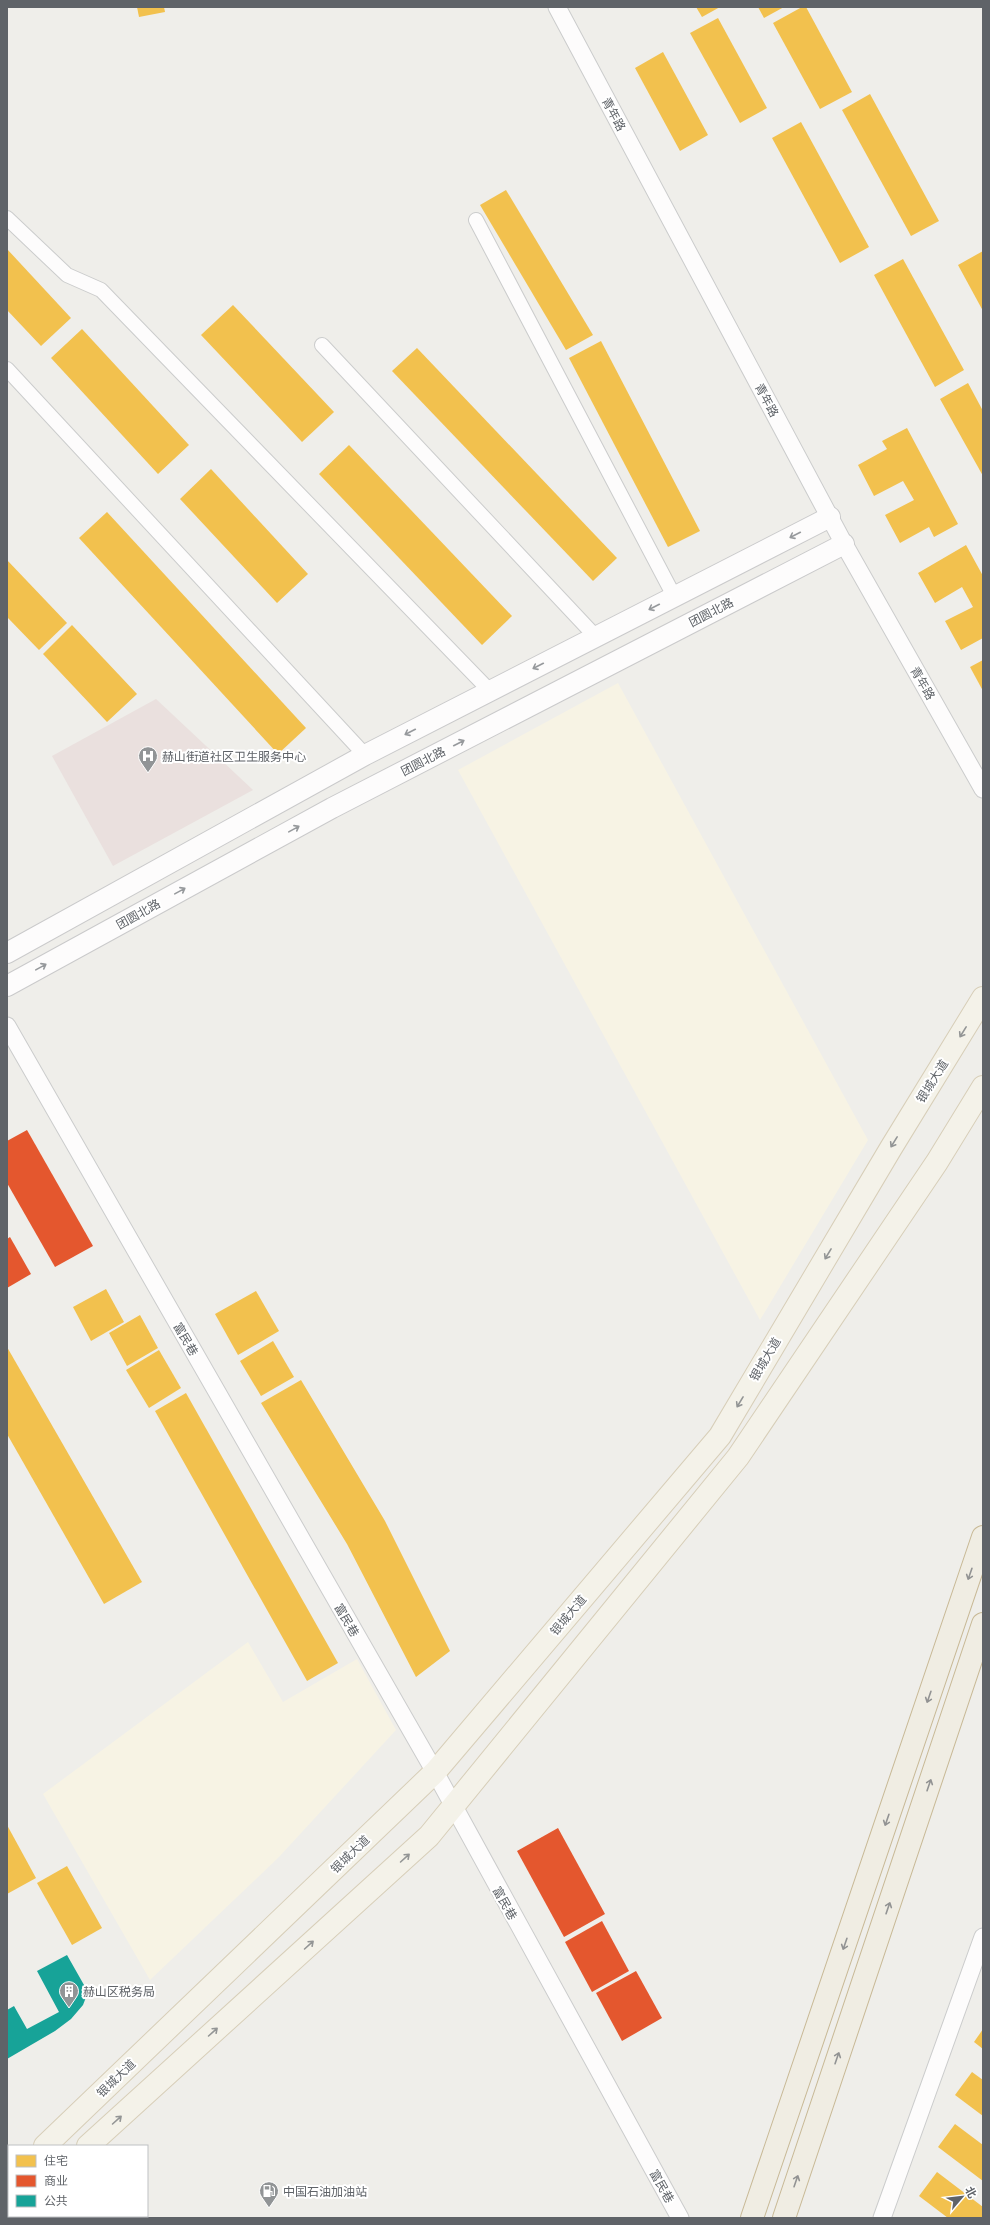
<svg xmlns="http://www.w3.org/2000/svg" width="990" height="2225" font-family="'PT Sans Narrow','Noto Sans SC',sans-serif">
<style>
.commercial{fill:#f7f3e4}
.medical{fill:#eae0de}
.homes{fill:#f2c14e}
.shops{fill:#e4572e}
.public{fill:#17a398}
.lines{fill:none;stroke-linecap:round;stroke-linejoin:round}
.minor-casing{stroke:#cbcccc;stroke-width:16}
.tertiary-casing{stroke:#cbcccc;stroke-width:19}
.secondary-casing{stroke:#cacacb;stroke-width:22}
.primary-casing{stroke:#d7ceb8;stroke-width:24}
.motorway-casing{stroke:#c8b996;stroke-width:24}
.minor{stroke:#fdfcfc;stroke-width:14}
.tertiary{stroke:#fdfcfc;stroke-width:17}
.secondary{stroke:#fdfcfc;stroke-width:20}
.primary{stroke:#f4f2e9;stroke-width:22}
.motorway{stroke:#f0ede3;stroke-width:22}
.oneway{stroke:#96999c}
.oneway2{stroke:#939595}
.oneway3{stroke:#929393}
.labels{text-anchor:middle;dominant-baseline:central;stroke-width:4;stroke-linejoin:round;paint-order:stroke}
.street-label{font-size:12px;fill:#5f6368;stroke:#fff}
.poi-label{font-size:12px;fill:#5f6368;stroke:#fff;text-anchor:start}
</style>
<rect width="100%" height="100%" fill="#efeeea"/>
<!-- commercial -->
<g class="commercial">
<path d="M 618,683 L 868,1140 L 760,1320 L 458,770 Z"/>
<path d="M 248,1642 L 283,1702 L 357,1659 L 396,1730 L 278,1858 L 150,1980 L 43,1794 Z"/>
</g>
<!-- medical -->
<path class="medical" d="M 156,699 L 253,790 L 113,866 L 52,756 Z"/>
<!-- homes -->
<g class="homes">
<path d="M 137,7 L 164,7 L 165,12 L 139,17 Z"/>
<path d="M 696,7 L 720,7 L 702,17 Z"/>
<path d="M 758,7 L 784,7 L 764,18 Z"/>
<path d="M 802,7 L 806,7 L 852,92 L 820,109 L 773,23 Z"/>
<path d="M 718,18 L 767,108 L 740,123 L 690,33 Z"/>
<path d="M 663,52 L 708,135 L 680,151 L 635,68 Z"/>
<path d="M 870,94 L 939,221 L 911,236 L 842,110 Z"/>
<path d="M 801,122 L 869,247 L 840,263 L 772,138 Z"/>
<path d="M 506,190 L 593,335 L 566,350 L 480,205 Z"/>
<path d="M 7,249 L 71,318 L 41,346 L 7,310 Z"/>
<path d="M 983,251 L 983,311 L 958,265 Z"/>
<path d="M 903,259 L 964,370 L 935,387 L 874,275 Z"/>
<path d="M 233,305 L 334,412 L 302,442 L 201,335 Z"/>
<path d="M 82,329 L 189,445 L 158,474 L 51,358 Z"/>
<path d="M 601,341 L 700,531 L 668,547 L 569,358 Z"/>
<path d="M 417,348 L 617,558 L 593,581 L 392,371 Z"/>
<path d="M 968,383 L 983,411 L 983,476 L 940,399 Z"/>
<path d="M 907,428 L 958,524 L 934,537 L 929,527 L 900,543 L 885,515 L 914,500 L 903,481 L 874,496 L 858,465 L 887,449 L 882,441 Z"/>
<path d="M 349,445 L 512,616 L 482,645 L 319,474 Z"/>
<path d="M 211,469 L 308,574 L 277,603 L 180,499 Z"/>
<path d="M 107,512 L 306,728 L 278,754 L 79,538 Z"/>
<path d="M 966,545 L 983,576 L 983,638 L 961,650 L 945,621 L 973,607 L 962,587 L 935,603 L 918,573 Z"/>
<path d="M 7,560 L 67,623 L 39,650 L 7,617 Z"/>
<path d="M 72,625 L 137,694 L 107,722 L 43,654 Z"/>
<path d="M 983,660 L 983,691 L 970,667 Z"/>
<path d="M 106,1289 L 124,1322 L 91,1341 L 73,1307 Z"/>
<path d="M 256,1291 L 279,1331 L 238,1355 L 215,1314 Z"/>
<path d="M 140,1315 L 158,1348 L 127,1366 L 109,1333 Z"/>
<path d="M 273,1341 L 294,1377 L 261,1396 L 240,1361 Z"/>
<path d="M 7,1347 L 142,1582 L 104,1604 L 7,1434 Z"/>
<path d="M 159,1350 L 181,1388 L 149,1408 L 126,1370 Z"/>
<path d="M 301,1380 L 385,1521 L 450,1651 L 416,1677 L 347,1544 L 261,1403 Z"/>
<path d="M 186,1393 L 338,1663 L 307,1681 L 155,1411 Z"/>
<path d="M 7,1825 L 36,1878 L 7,1894 Z"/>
<path d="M 67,1866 L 102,1928 L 72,1945 L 37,1883 Z"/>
<path d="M 983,2029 L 983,2049 L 974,2042 Z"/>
<path d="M 972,2072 L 983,2080 L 983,2116 L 955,2095 Z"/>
<path d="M 955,2124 L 983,2145 L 983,2181 L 938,2147 Z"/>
<path d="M 937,2172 L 983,2207 L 983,2218 L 948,2218 L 919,2196 Z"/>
</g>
<!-- shops -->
<g class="shops">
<path d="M 27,1130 L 93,1246 L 55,1267 L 7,1183 L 7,1141 Z"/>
<path d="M 10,1237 L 31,1274 L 7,1288 L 7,1239 Z"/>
<path d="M 558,1828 L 605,1914 L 564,1937 L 517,1851 Z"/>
<path d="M 602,1921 L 629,1971 L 592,1992 L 565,1942 Z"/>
<path d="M 636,1971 L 662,2018 L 622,2041 L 596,1993 Z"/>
</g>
<!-- public -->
<path class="public" d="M 67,1955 L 88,1992 L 83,2005 L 71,2019 L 55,2031 L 7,2059 L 7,2010 L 14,2006 L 27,2029 L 59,2012 L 37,1971 Z"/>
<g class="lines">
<!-- minor casing -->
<g class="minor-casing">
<g id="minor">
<path d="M 7,218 L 67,275 L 101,290 L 490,691"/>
<path d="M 476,220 L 674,596"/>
<path d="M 322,345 L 596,637"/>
<path d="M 7,369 L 365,755"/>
</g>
</g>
<!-- tertiary casing -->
<g class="tertiary-casing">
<g id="tertiary">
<path d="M 557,7 L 844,544 L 983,789"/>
<path d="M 7,1026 L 435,1772 L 680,2218"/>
<path d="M 882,2218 L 983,1937"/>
</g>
</g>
<!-- secondary casing -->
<g class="secondary-casing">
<g id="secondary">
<path d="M 7,953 L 365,755 L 830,517"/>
<path d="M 7,986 L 332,808 L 844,544"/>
</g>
</g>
<!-- primary casing -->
<g class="primary-casing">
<g id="primary">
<path d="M 45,2146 L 435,1772 L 720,1436 L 891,1148 L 983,998"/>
<path d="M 88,2146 L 429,1836 L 738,1457 L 937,1162 L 983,1087"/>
<path d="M 7,2183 L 9,2181"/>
<path d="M 7,2218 L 9,2216"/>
</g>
</g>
<!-- motorway casing -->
<g class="motorway-casing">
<g id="motorway">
<path d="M 752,2218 L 983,1537"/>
<path d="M 784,2218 L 983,1624"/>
</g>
</g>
<!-- minor -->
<use href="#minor" class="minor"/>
<!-- tertiary -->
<use href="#tertiary" class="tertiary"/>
<!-- secondary -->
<use href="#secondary" class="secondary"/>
<!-- primary -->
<use href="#primary" class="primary"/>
<!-- motorway -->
<use href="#motorway" class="motorway"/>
</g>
<!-- one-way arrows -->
<defs><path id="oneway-shaft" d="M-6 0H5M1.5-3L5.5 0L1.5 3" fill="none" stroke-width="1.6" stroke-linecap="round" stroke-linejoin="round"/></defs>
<g class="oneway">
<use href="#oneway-shaft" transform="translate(795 535) rotate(153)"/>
<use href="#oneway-shaft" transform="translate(654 607) rotate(153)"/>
<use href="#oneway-shaft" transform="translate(538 666) rotate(153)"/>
<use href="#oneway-shaft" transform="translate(410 732) rotate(153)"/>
<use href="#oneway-shaft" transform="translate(459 743) rotate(-27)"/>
<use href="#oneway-shaft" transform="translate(294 829) rotate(-29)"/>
<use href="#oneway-shaft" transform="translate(180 891) rotate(-29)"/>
<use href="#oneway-shaft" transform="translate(41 967) rotate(-29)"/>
</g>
<g class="oneway2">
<use href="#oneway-shaft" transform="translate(963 1032) rotate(122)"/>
<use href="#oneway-shaft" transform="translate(894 1142) rotate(122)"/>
<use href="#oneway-shaft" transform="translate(828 1254) rotate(121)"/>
<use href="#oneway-shaft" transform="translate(740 1402) rotate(121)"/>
<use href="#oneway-shaft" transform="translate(405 1858) rotate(-42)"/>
<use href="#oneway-shaft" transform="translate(309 1945) rotate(-42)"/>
<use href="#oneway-shaft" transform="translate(213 2032) rotate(-42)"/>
<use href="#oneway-shaft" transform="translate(117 2120) rotate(-42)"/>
</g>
<g class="oneway3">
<use href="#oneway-shaft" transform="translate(970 1574) rotate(109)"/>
<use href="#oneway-shaft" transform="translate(929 1697) rotate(109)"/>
<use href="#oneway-shaft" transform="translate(929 1785) rotate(-71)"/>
<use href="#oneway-shaft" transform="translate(887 1820) rotate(109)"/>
<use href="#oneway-shaft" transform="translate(888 1908) rotate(-71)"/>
<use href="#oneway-shaft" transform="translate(845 1944) rotate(109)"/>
<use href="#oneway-shaft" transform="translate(837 2058) rotate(-71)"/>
<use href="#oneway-shaft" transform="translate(796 2181) rotate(-71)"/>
</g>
<!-- icons -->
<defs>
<g id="hospital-pin" transform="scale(1)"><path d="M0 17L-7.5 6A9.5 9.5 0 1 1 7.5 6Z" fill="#919496" stroke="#fff"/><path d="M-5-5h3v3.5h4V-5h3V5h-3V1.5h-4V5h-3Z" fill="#fff"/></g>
<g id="building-pin" transform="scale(1)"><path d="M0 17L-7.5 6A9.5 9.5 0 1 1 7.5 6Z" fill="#919496" stroke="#fff"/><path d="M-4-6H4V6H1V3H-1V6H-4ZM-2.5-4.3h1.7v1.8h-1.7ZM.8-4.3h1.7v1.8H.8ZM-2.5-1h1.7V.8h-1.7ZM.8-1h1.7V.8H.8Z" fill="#fff"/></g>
<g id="fuel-pin" transform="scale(1)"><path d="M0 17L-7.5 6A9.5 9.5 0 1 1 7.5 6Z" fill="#919496" stroke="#fff"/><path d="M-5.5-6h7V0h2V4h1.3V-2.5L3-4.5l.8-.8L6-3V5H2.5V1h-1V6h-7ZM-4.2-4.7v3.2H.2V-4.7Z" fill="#fff"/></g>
</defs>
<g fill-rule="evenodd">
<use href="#hospital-pin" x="148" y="756"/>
<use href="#building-pin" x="69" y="1991"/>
<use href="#fuel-pin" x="269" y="2191"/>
</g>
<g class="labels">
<!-- street labels -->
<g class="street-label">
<text transform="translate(614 114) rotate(62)">青年路</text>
<text transform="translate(767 400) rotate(62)">青年路</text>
<text transform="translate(711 612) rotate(-27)">团圆北路</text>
<text transform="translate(923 683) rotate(60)">青年路</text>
<text transform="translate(423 761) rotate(-27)">团圆北路</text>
<text transform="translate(138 914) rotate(-29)">团圆北路</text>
<text transform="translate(932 1081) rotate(-58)">银城大道</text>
<text transform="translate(186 1339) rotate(60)">富民巷</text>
<text transform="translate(765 1359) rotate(-59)">银城大道</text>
<text transform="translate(568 1615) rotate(-50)">银城大道</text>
<text transform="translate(347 1620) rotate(60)">富民巷</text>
<text transform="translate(350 1854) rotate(-44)">银城大道</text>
<text transform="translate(505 1903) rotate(61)">富民巷</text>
<text transform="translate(116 2078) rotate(-44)">银城大道</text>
<text transform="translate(662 2186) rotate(61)">富民巷</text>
</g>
<!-- poi labels -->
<g class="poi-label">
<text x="162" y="756">赫山街道社区卫生服务中心</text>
<text x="83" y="1991">赫山区税务局</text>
<text x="283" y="2191">中国石油加油站</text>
</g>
</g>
<!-- border -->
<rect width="990" height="2225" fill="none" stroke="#5f6368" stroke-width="16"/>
<!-- legend -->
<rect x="8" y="2145" width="140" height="72" fill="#ffffff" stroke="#bfc1c3"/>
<rect x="16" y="2155" width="20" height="12" fill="#f2c14e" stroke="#bfc1c3"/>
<text x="44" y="2165" font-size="12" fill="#5f6368">住宅</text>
<rect x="16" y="2175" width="20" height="12" fill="#e4572e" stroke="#bfc1c3"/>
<text x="44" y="2185" font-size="12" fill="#5f6368">商业</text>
<rect x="16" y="2195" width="20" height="12" fill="#17a398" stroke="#bfc1c3"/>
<text x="44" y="2205" font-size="12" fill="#5f6368">公共</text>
<!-- north arrow -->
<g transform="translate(962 2197) rotate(62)" stroke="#ffffff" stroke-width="3" paint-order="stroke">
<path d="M0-3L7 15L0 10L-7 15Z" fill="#5f6368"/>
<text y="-6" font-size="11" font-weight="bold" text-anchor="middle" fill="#5f6368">北</text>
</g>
</svg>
